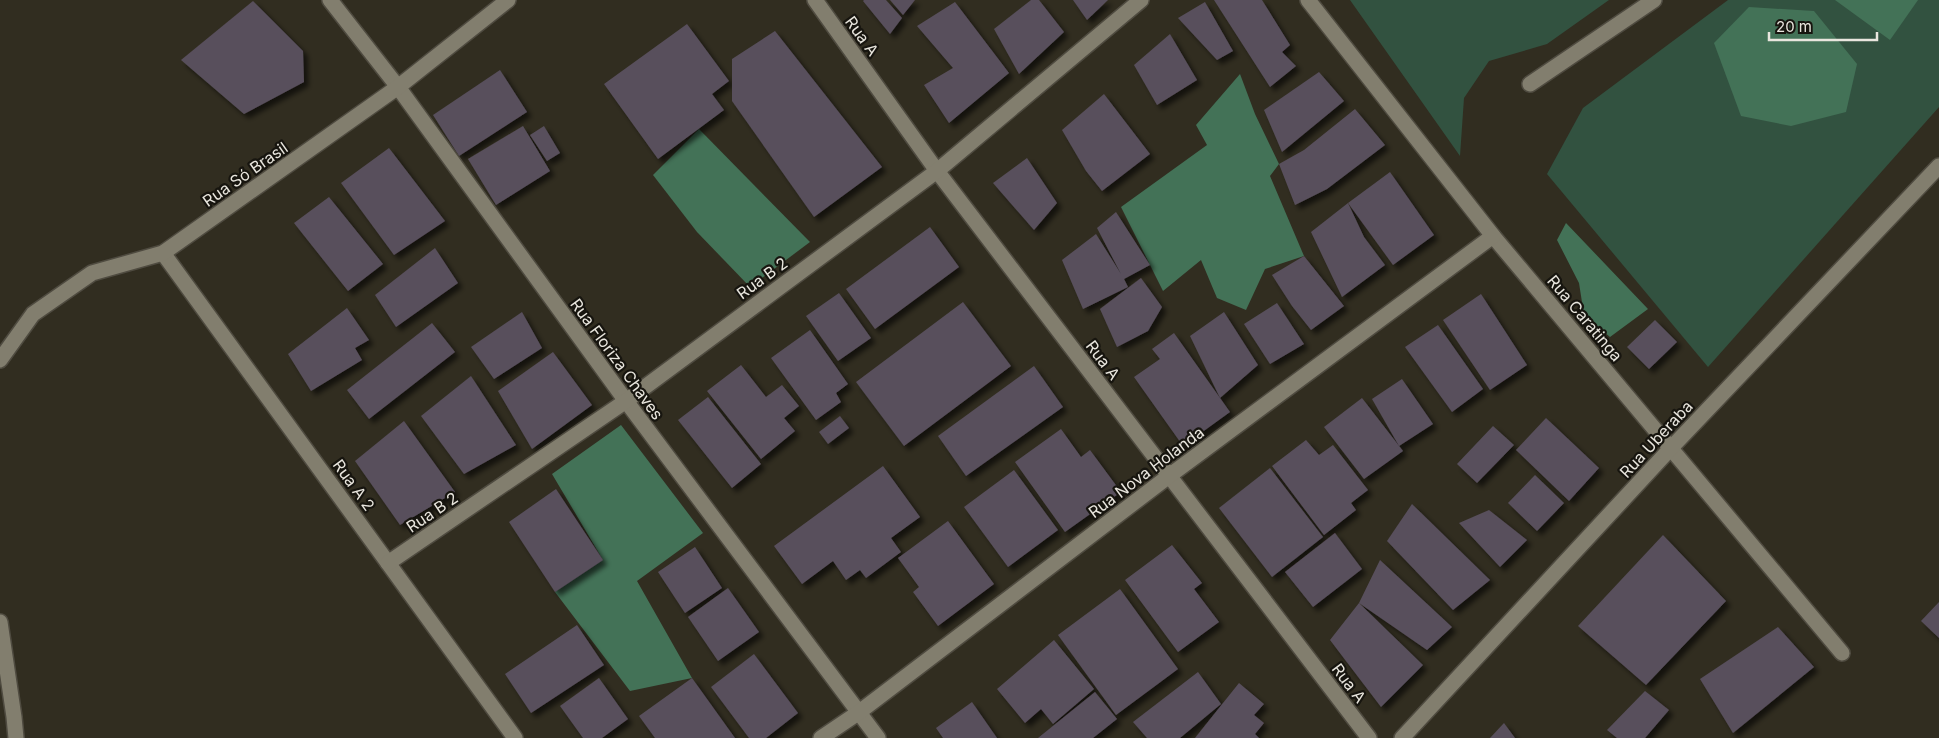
<svg xmlns="http://www.w3.org/2000/svg" width="1939" height="738" font-family="Inter,sans-serif">
<style>
.green{fill:#325240}
.forest{fill:#437257}
.building{fill:#584f5c;filter:url(#shadow)}
.lines{fill:none;stroke-linecap:round;stroke-linejoin:round}
.minor-casing{stroke:#4f4b40;stroke-width:18}
.minor{stroke:#827e6e;stroke-width:15}
.labels{text-anchor:middle;dominant-baseline:central;stroke-width:4.5;stroke-linejoin:round;paint-order:stroke}
.street-label{font-size:16px;fill:#e9e6de;stroke:#17150f}
</style>
<defs>
<filter id="shadow"><feDropShadow dx="4.5" dy="4.5" stdDeviation="2.5" flood-color="#0009"/></filter>
</defs>
<rect width="100%" height="100%" fill="#312d20"/>
<!-- green -->
<g class="green">
<path d="M 1350,0 L 1609,0 L 1547,44 L 1489,61 L 1464,98 L 1460,156 Z"/>
<path d="M 1728,0 L 1939,0 L 1939,107 L 1708,367 L 1547,174 L 1583,108 Z"/>
</g>
<!-- forest -->
<g class="forest">
<path d="M 1835,0 L 1918,0 L 1890,40 Z"/>
<path d="M 1749,7 L 1814,11 L 1857,64 L 1846,112 L 1791,126 L 1741,116 L 1714,43 Z"/>
<path d="M 1240,74 L 1255,114 L 1279,164 L 1270,176 L 1304,256 L 1265,269 L 1246,310 L 1217,298 L 1201,260 L 1163,291 L 1121,207 L 1207,145 L 1196,125 Z"/>
<path d="M 699,129 L 810,242 L 750,287 L 697,232 L 653,175 Z"/>
<path d="M 1566,223 L 1648,309 L 1610,337 L 1584,315 L 1579,283 L 1557,240 Z"/>
<path d="M 621,425 L 703,533 L 637,581 L 692,678 L 630,691 L 555,592 L 603,560 L 552,474 Z"/>
</g>
<!-- building -->
<g class="building">
<path d="M 864,0 L 886,0 L 902,18 L 890,34 L 863,1 Z"/>
<path d="M 890,0 L 915,0 L 903,15 Z"/>
<path d="M 1031,0 L 1039,0 L 1064,32 L 1019,74 L 994,29 Z"/>
<path d="M 1073,0 L 1108,0 L 1087,20 Z"/>
<path d="M 1214,0 L 1262,0 L 1290,45 L 1282,52 L 1296,66 L 1270,87 Z"/>
<path d="M 253,1 L 303,51 L 304,82 L 244,114 L 181,60 Z"/>
<path d="M 955,2 L 1009,73 L 949,123 L 924,85 L 953,68 L 917,26 Z"/>
<path d="M 1205,2 L 1233,51 L 1217,60 L 1178,18 Z"/>
<path d="M 687,24 L 729,81 L 712,94 L 724,110 L 658,159 L 604,84 Z"/>
<path d="M 775,31 L 882,167 L 814,217 L 732,101 L 732,59 Z"/>
<path d="M 1170,34 L 1197,80 L 1157,105 L 1134,65 Z"/>
<path d="M 500,70 L 527,112 L 459,156 L 433,115 Z"/>
<path d="M 1319,72 L 1344,101 L 1282,152 L 1264,110 Z"/>
<path d="M 1104,94 L 1150,154 L 1102,191 L 1086,171 L 1062,130 Z"/>
<path d="M 1355,109 L 1385,145 L 1327,189 L 1295,205 L 1279,164 L 1304,150 Z"/>
<path d="M 523,126 L 550,171 L 496,205 L 468,159 Z"/>
<path d="M 544,126 L 560,153 L 547,161 L 530,135 Z"/>
<path d="M 389,148 L 445,221 L 394,255 L 341,183 Z"/>
<path d="M 1027,158 L 1057,203 L 1034,230 L 993,183 Z"/>
<path d="M 1390,172 L 1434,235 L 1393,265 L 1348,203 Z"/>
<path d="M 329,197 L 383,264 L 348,291 L 294,223 Z"/>
<path d="M 1348,203 L 1364,237 L 1385,265 L 1342,297 L 1311,232 Z"/>
<path d="M 1116,212 L 1150,265 L 1124,279 L 1128,287 L 1083,309 L 1062,260 L 1096,234 L 1121,274 L 1097,228 Z"/>
<path d="M 930,227 L 959,267 L 875,329 L 846,289 Z"/>
<path d="M 435,248 L 458,283 L 396,327 L 375,295 Z"/>
<path d="M 1304,256 L 1344,306 L 1311,330 L 1292,306 L 1272,275 Z"/>
<path d="M 1141,278 L 1162,307 L 1148,331 L 1117,347 L 1100,309 Z"/>
<path d="M 839,293 L 871,338 L 838,361 L 806,316 Z"/>
<path d="M 1481,294 L 1527,365 L 1490,390 L 1443,320 Z"/>
<path d="M 963,302 L 1011,366 L 904,446 L 856,382 Z"/>
<path d="M 1277,303 L 1304,344 L 1270,364 L 1244,324 Z"/>
<path d="M 347,308 L 369,340 L 355,348 L 362,360 L 311,391 L 288,354 Z"/>
<path d="M 522,312 L 542,348 L 494,379 L 471,347 Z"/>
<path d="M 1224,312 L 1258,365 L 1220,398 L 1190,336 Z"/>
<path d="M 1655,320 L 1677,342 L 1649,369 L 1627,347 Z"/>
<path d="M 432,323 L 455,352 L 369,419 L 347,390 Z"/>
<path d="M 1438,325 L 1483,389 L 1452,412 L 1405,347 Z"/>
<path d="M 810,330 L 848,384 L 836,393 L 841,402 L 816,420 L 771,358 Z"/>
<path d="M 1174,333 L 1230,412 L 1183,446 L 1134,377 L 1160,359 L 1152,349 Z"/>
<path d="M 553,352 L 592,405 L 532,449 L 498,391 Z"/>
<path d="M 741,365 L 766,397 L 782,385 L 799,406 L 784,418 L 795,431 L 761,459 L 707,391 Z"/>
<path d="M 1034,366 L 1063,407 L 966,476 L 938,436 Z"/>
<path d="M 471,376 L 516,445 L 464,474 L 421,416 Z"/>
<path d="M 1402,379 L 1433,424 L 1399,446 L 1372,399 Z"/>
<path d="M 708,397 L 761,464 L 732,488 L 678,420 Z"/>
<path d="M 1362,398 L 1403,451 L 1364,479 L 1324,427 Z"/>
<path d="M 840,416 L 849,428 L 828,444 L 819,432 Z"/>
<path d="M 1546,418 L 1599,468 L 1569,501 L 1516,450 Z"/>
<path d="M 404,421 L 455,492 L 400,525 L 355,461 Z"/>
<path d="M 1493,426 L 1514,445 L 1477,483 L 1457,464 Z"/>
<path d="M 1061,429 L 1081,457 L 1090,450 L 1121,492 L 1065,532 L 1015,462 Z"/>
<path d="M 1306,440 L 1319,455 L 1333,445 L 1368,490 L 1351,503 L 1356,510 L 1324,535 L 1272,466 Z"/>
<path d="M 883,466 L 920,517 L 891,538 L 901,552 L 866,578 L 860,570 L 846,580 L 833,561 L 802,584 L 774,546 Z"/>
<path d="M 1270,468 L 1323,537 L 1272,577 L 1219,508 Z"/>
<path d="M 1014,470 L 1058,530 L 1008,567 L 964,507 Z"/>
<path d="M 1535,475 L 1564,503 L 1537,531 L 1508,503 Z"/>
<path d="M 556,489 L 603,560 L 555,592 L 509,522 Z"/>
<path d="M 1412,504 L 1490,580 L 1453,610 L 1387,541 Z"/>
<path d="M 1489,510 L 1527,540 L 1500,567 L 1459,523 Z"/>
<path d="M 948,521 L 994,584 L 938,626 L 913,592 L 919,587 L 898,558 Z"/>
<path d="M 1335,533 L 1362,569 L 1313,607 L 1285,572 Z"/>
<path d="M 1663,535 L 1726,601 L 1646,685 L 1578,626 Z"/>
<path d="M 1172,545 L 1202,583 L 1194,589 L 1219,622 L 1178,652 L 1125,580 Z"/>
<path d="M 695,547 L 722,588 L 685,613 L 658,572 Z"/>
<path d="M 1380,560 L 1452,627 L 1427,650 L 1359,603 L 1423,665 L 1381,707 L 1330,640 L 1359,603 Z"/>
<path d="M 728,588 L 759,632 L 718,661 L 688,617 Z"/>
<path d="M 1120,589 L 1178,669 L 1116,715 L 1058,635 Z"/>
<path d="M 1939,602 L 1939,638 L 1921,621 Z"/>
<path d="M 577,625 L 604,665 L 531,713 L 505,674 Z"/>
<path d="M 1778,627 L 1814,667 L 1733,733 L 1700,679 Z"/>
<path d="M 1054,640 L 1094,689 L 1053,724 L 1041,709 L 1025,723 L 997,689 Z"/>
<path d="M 754,654 L 798,713 L 766,738 L 749,738 L 711,687 Z"/>
<path d="M 1198,672 L 1221,704 L 1180,738 L 1147,738 L 1133,722 Z"/>
<path d="M 599,678 L 628,719 L 602,738 L 583,738 L 560,706 Z"/>
<path d="M 692,678 L 735,738 L 655,738 L 639,716 Z"/>
<path d="M 1239,683 L 1264,704 L 1254,715 L 1264,723 L 1255,734 L 1259,738 L 1195,738 Z"/>
<path d="M 1645,691 L 1669,710 L 1645,738 L 1617,738 L 1607,730 Z"/>
<path d="M 1095,692 L 1117,719 L 1093,738 L 1038,738 Z"/>
<path d="M 972,702 L 997,738 L 943,738 L 936,728 Z"/>
<path d="M 1504,723 L 1515,738 L 1490,738 Z"/>
</g>
<g class="lines">
<!-- minor casing -->
<g class="minor-casing">
<g id="minor">
<path d="M 330,0 L 398,87 L 626,401 L 878,738"/>
<path d="M 815,0 L 937,171 L 1369,738"/>
<path d="M 1308,0 L 1493,236 L 1842,653"/>
<path d="M 1530,84 L 1654,0"/>
<path d="M 163,253 L 515,738"/>
<path d="M 0,360 L 33,314 L 92,273 L 163,253 L 398,87 L 508,0"/>
<path d="M 388,563 L 626,401 L 937,171 L 1141,0"/>
<path d="M 0,622 L 14,717 L 16,738"/>
<path d="M 821,738 L 858,713 L 1169,476 L 1493,236"/>
<path d="M 1402,738 L 1671,448 L 1939,166"/>
</g>
</g>
<!-- minor -->
<use href="#minor" class="minor"/>
</g>
<g class="labels">
<!-- street labels -->
<g class="street-label">
<text transform="translate(862 36) rotate(54)">Rua A</text>
<text transform="translate(245 174) rotate(-35)">Rua Só Brasil</text>
<text transform="translate(762 278) rotate(-36)">Rua B 2</text>
<text transform="translate(1585 318) rotate(50)">Rua Caratinga</text>
<text transform="translate(617 359) rotate(54)">Rua Floriza Chaves</text>
<text transform="translate(1103 360) rotate(53)">Rua A</text>
<text transform="translate(1656 439) rotate(-47)">Rua Uberaba</text>
<text transform="translate(1146 472) rotate(-37)">Rua Nova Holanda</text>
<text transform="translate(354 485) rotate(54)">Rua A 2</text>
<text transform="translate(432 512) rotate(-34)">Rua B 2</text>
<text transform="translate(1349 683) rotate(53)">Rua A</text>
</g>
</g>
<!-- scale -->
<path d="M1769 32v8h108v-8" fill="none" stroke="#e9e6de" stroke-width="2.5"/>
<text x="1776" y="32" font-size="15" fill="#e9e6de" stroke="#17150f" stroke-width="4" paint-order="stroke">20 m</text>
</svg>
